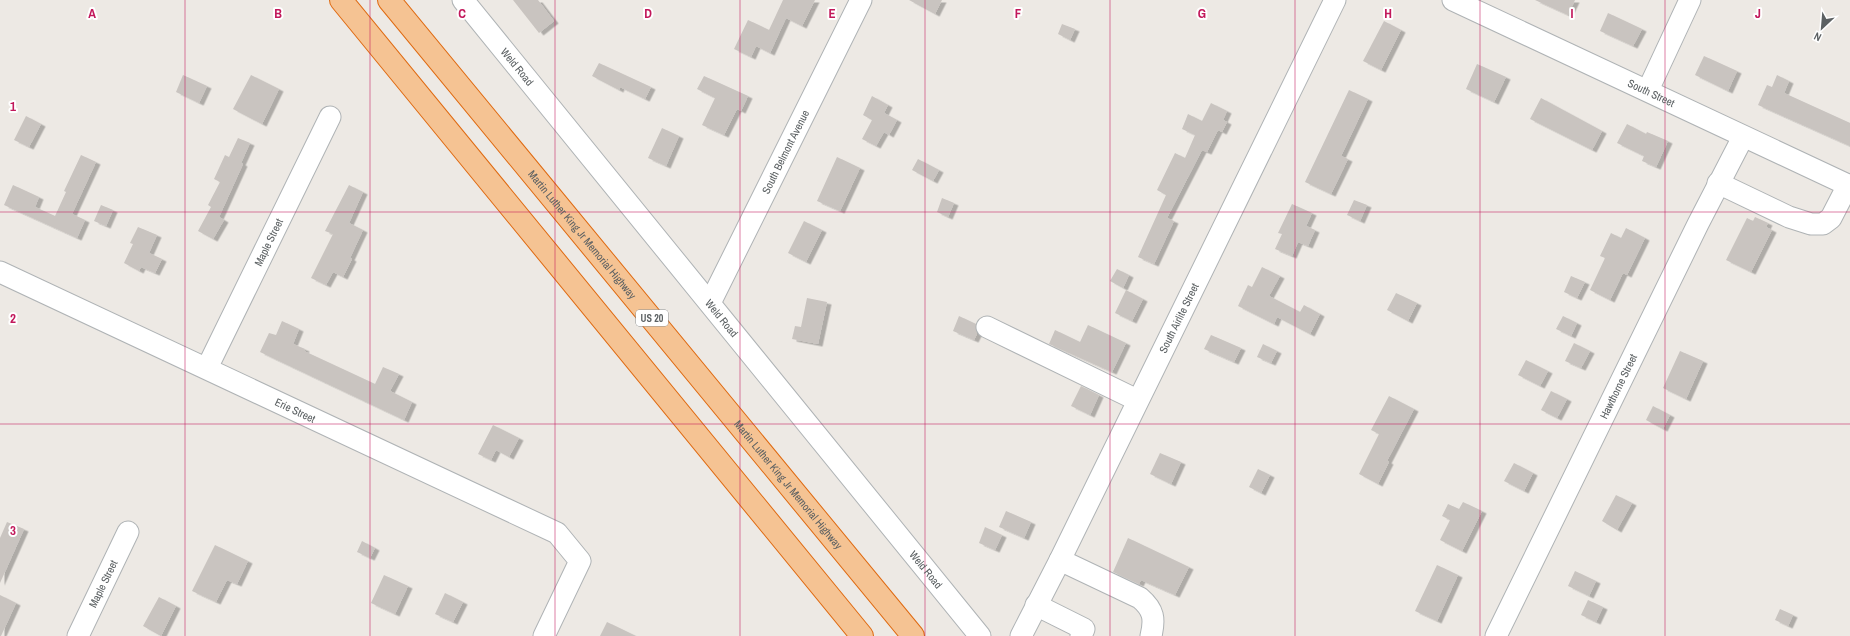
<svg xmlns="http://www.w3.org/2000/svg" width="1850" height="636" font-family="'Archivo Narrow',sans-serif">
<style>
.building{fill:#c9c4c0;filter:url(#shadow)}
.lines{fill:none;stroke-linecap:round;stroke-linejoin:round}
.minor-casing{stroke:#afb3b5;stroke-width:23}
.highway-casing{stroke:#df6a11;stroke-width:24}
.minor{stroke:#fff;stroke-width:21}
.highway{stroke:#f5c393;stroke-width:22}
.grid{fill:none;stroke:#c2185b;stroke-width:1;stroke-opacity:0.55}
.labels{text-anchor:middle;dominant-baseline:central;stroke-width:4;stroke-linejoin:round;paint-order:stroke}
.shield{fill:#fff;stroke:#8d9092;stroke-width:1}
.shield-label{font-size:10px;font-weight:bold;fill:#5c6163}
.street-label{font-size:11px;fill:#5c6163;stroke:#fff}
.grid-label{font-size:13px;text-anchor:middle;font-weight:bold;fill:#c2185b;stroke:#fff;stroke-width:4;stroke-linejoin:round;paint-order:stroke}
</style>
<defs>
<filter id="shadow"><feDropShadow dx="4.5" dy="2.5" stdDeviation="0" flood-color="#0004"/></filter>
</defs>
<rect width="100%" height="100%" fill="#ede9e4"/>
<!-- building -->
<g class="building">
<path d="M 513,0 L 538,0 L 554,21 L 539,33 Z"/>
<path d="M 783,0 L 815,0 L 802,26 L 786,18 L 770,53 L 756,46 L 751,57 L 734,49 L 748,20 L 769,30 Z"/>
<path d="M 909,0 L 942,0 L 935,14 Z"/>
<path d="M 1535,0 L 1575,0 L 1568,15 Z"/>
<path d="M 1608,13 L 1642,29 L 1633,46 L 1600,31 Z"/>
<path d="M 1384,21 L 1401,30 L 1381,70 L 1363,61 Z"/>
<path d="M 1062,24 L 1075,29 L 1070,40 L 1058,34 Z"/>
<path d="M 1704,56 L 1737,71 L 1728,91 L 1695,75 Z"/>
<path d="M 599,63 L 651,87 L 645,99 L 620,87 L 619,90 L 592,76 Z"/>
<path d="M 1477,64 L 1506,77 L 1494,102 L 1466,89 Z"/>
<path d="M 183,75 L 207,86 L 199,103 L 176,92 Z"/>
<path d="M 251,75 L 279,89 L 262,124 L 233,109 Z"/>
<path d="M 1777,75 L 1789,81 L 1784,93 L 1850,123 L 1850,146 L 1758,105 L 1767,85 L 1772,87 Z"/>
<path d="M 704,76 L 748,96 L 741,111 L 737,109 L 724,135 L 702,125 L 715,98 L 697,89 Z"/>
<path d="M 1349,90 L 1368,99 L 1341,156 L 1348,159 L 1331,194 L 1305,182 Z"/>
<path d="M 872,96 L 888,105 L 884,113 L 897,120 L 889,135 L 884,132 L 876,146 L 862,139 L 872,120 L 863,115 Z"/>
<path d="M 1541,98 L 1602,131 L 1592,150 L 1530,119 Z"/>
<path d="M 1211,103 L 1227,111 L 1223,120 L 1227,122 L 1222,132 L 1218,130 L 1207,152 L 1202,150 L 1167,218 L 1174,221 L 1154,264 L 1138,257 L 1166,195 L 1157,190 L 1175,153 L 1185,158 L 1195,135 L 1182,129 L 1188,114 L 1202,121 Z"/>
<path d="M 26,116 L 41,124 L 29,147 L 14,140 Z"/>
<path d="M 1627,124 L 1646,134 L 1647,132 L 1668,141 L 1656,167 L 1642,161 L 1644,156 L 1617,143 Z"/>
<path d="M 662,128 L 679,136 L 666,166 L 648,158 Z"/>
<path d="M 238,138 L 250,143 L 241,163 L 243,164 L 219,217 L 224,220 L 213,239 L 198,231 L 211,207 L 208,205 L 220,182 L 214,179 L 225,155 L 229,157 Z"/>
<path d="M 81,155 L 96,162 L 72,214 L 85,220 L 77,238 L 4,205 L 13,185 L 39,197 L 35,207 L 55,216 L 66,192 L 64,191 Z"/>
<path d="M 837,157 L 860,168 L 840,211 L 817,201 Z"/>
<path d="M 918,159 L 939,170 L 933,181 L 912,170 Z"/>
<path d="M 349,185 L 363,192 L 349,223 L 363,230 L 350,258 L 352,259 L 343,277 L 333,272 L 326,285 L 311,278 L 333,234 L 325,231 Z"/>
<path d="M 942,198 L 954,203 L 948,217 L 937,212 Z"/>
<path d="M 1354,200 L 1367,205 L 1360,221 L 1347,215 Z"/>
<path d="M 1292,204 L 1312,213 L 1306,226 L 1315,230 L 1308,246 L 1298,242 L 1292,256 L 1275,249 L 1282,234 L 1278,233 Z"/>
<path d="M 101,205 L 113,210 L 106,226 L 94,221 Z"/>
<path d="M 1755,217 L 1768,223 L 1766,227 L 1772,230 L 1751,272 L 1726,260 L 1747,218 L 1753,221 Z"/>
<path d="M 804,221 L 822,230 L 806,262 L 788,253 Z"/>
<path d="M 138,227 L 157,235 L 149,253 L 162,259 L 155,273 L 141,267 L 139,271 L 124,263 L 133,244 L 130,243 Z"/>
<path d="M 1626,228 L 1645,238 L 1627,275 L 1623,273 L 1610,300 L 1590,290 L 1605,258 L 1600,256 L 1611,233 L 1621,238 Z"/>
<path d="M 1262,267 L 1280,276 L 1269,296 L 1300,312 L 1304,305 L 1320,314 L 1310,334 L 1277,317 L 1274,324 L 1238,306 L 1248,285 L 1252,287 Z"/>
<path d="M 1117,269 L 1129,275 L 1123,288 L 1110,281 Z"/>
<path d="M 1571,276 L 1585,282 L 1577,298 L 1564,292 Z"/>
<path d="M 1126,290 L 1143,299 L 1132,321 L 1115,313 Z"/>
<path d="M 1396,293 L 1417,303 L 1408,321 L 1387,310 Z"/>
<path d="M 807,298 L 827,302 L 818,344 L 792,339 L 795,326 L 801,327 Z"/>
<path d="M 959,316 L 976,324 L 977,334 L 974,340 L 953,331 Z"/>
<path d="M 1563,316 L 1577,323 L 1571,336 L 1556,329 Z"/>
<path d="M 282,321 L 299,329 L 293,344 L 305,349 L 304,351 L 375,384 L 383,367 L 399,374 L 390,391 L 412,402 L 404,420 L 260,352 L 269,333 L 276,335 Z"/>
<path d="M 1088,325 L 1126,343 L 1112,372 L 1049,344 L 1055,330 L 1080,342 Z"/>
<path d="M 1211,335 L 1241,348 L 1234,362 L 1204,349 Z"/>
<path d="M 1574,343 L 1590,351 L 1581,368 L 1565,361 Z"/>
<path d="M 1263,344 L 1277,351 L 1271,363 L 1257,357 Z"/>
<path d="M 1680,351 L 1703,361 L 1686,399 L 1663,388 Z"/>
<path d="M 1526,360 L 1548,371 L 1540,386 L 1518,375 Z"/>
<path d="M 1081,386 L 1099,395 L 1090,415 L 1071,406 Z"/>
<path d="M 1551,391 L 1567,399 L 1557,418 L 1541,410 Z"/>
<path d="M 1389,396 L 1414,409 L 1387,461 L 1389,462 L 1378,484 L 1359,474 L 1379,434 L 1371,430 Z"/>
<path d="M 1653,406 L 1670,415 L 1663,429 L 1646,420 Z"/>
<path d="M 493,425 L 519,438 L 509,457 L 496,450 L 491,460 L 478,454 Z"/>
<path d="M 1160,453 L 1181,462 L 1171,484 L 1150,474 Z"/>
<path d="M 1514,463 L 1533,473 L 1524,491 L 1504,481 Z"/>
<path d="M 1258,469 L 1270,475 L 1261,493 L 1249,487 Z"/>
<path d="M 1616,495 L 1632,503 L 1617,530 L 1602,521 Z"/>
<path d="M 1463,502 L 1482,511 L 1462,551 L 1440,540 L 1450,520 L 1442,516 L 1448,504 L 1459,509 Z"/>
<path d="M 1006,511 L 1031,522 L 1024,538 L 999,527 Z"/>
<path d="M 7,522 L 24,529 L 0,583 L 0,538 Z"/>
<path d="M 985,527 L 1002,535 L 995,550 L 979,543 Z"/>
<path d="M 1128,538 L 1189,567 L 1175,595 L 1141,580 L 1139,584 L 1113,572 Z"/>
<path d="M 362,541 L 375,548 L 370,558 L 357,552 Z"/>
<path d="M 215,545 L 248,561 L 237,584 L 227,580 L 216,602 L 192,591 Z"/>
<path d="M 1437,565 L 1458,575 L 1437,621 L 1415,611 Z"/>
<path d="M 1575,571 L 1596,581 L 1589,596 L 1568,586 Z"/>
<path d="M 384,575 L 408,586 L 395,614 L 371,603 Z"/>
<path d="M 445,593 L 463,602 L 453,622 L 435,614 Z"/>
<path d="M 0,595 L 16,603 L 1,636 L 0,636 Z"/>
<path d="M 159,597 L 176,606 L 161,636 L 143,626 Z"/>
<path d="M 1588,600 L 1603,607 L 1596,622 L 1581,615 Z"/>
<path d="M 1780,609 L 1793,615 L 1788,626 L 1775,620 Z"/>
<path d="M 607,622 L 636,636 L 600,636 Z"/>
</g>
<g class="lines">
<!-- minor casing -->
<g class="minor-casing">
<g id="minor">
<path id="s1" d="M 463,0 L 980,636"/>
<path id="s2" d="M 1453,0 L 1850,186"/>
<path d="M 1648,90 L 1690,0"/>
<path d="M 1718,183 L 1789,217 L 1811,224 L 1823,224 L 1831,218 L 1848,185"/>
<path id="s3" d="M 0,272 L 557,533 L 580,561 L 544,636"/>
<path id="s4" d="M 710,303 L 861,0"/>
<path d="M 987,327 L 1137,400"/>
<path id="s5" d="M 207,368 L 330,117"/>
<path d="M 1060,560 L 1140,598 C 1154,610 1155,619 1151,636"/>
<path d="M 1036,605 L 1084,629 L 1081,636"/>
<path id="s6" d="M 78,636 L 128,532"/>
<path id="s7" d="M 1021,636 L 1060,560 L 1335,0"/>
<path id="s8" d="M 1496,636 L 1698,224 L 1743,137"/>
</g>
</g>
<!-- highway casing -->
<g class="highway-casing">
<g id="highway">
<path d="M 341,0 L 862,636"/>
<path id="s9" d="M 389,0 L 913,636"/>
</g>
</g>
<!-- minor -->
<use href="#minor" class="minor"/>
<!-- highway -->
<use href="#highway" class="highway"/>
</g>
<!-- grid -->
<path class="grid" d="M 185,0 L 185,636M 370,0 L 370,636M 555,0 L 555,636M 740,0 L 740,636M 925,0 L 925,636M 1110,0 L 1110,636M 1295,0 L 1295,636M 1480,0 L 1480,636M 1665,0 L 1665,636M 0,212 L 1850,212M 0,424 L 1850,424"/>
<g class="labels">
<!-- shield labels -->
<rect class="shield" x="636" y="310" width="32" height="16" rx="3"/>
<g class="shield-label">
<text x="652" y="318">US 20</text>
</g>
<!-- street labels -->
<g class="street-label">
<text stroke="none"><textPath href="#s1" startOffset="86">Weld Road</textPath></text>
<text stroke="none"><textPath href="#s2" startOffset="219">South Street</textPath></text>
<text stroke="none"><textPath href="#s4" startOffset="169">South Belmont Avenue</textPath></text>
<text stroke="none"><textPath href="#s9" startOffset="304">Martin Luther King Jr Memorial Highway</textPath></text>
<text stroke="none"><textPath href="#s5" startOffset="140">Maple Street</textPath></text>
<text stroke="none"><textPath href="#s1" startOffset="410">Weld Road</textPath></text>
<text stroke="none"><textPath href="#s7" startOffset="355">South Airlite Street</textPath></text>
<text stroke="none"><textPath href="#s8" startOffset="278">Hawthorne Street</textPath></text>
<text stroke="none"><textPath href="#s3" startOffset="326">Erie Street</textPath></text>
<text stroke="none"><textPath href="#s9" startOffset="628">Martin Luther King Jr Memorial Highway</textPath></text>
<text stroke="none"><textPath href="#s1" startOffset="734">Weld Road</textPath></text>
<text stroke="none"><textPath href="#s6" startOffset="58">Maple Street</textPath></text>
</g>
</g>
<g class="grid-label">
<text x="92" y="18">A</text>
<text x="278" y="18">B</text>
<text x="462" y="18">C</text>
<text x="648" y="18">D</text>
<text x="832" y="18">E</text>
<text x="1018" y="18">F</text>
<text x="1202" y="18">G</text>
<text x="1388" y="18">H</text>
<text x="1572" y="18">I</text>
<text x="1758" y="18">J</text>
<text x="13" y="111">1</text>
<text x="13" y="323">2</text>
<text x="13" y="535">3</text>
</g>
<!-- north arrow -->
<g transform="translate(1822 28) rotate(206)" stroke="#ffffff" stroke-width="3" paint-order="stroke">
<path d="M0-3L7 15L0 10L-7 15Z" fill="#5c6163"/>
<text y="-6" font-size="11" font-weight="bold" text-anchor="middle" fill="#5c6163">N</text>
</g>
</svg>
